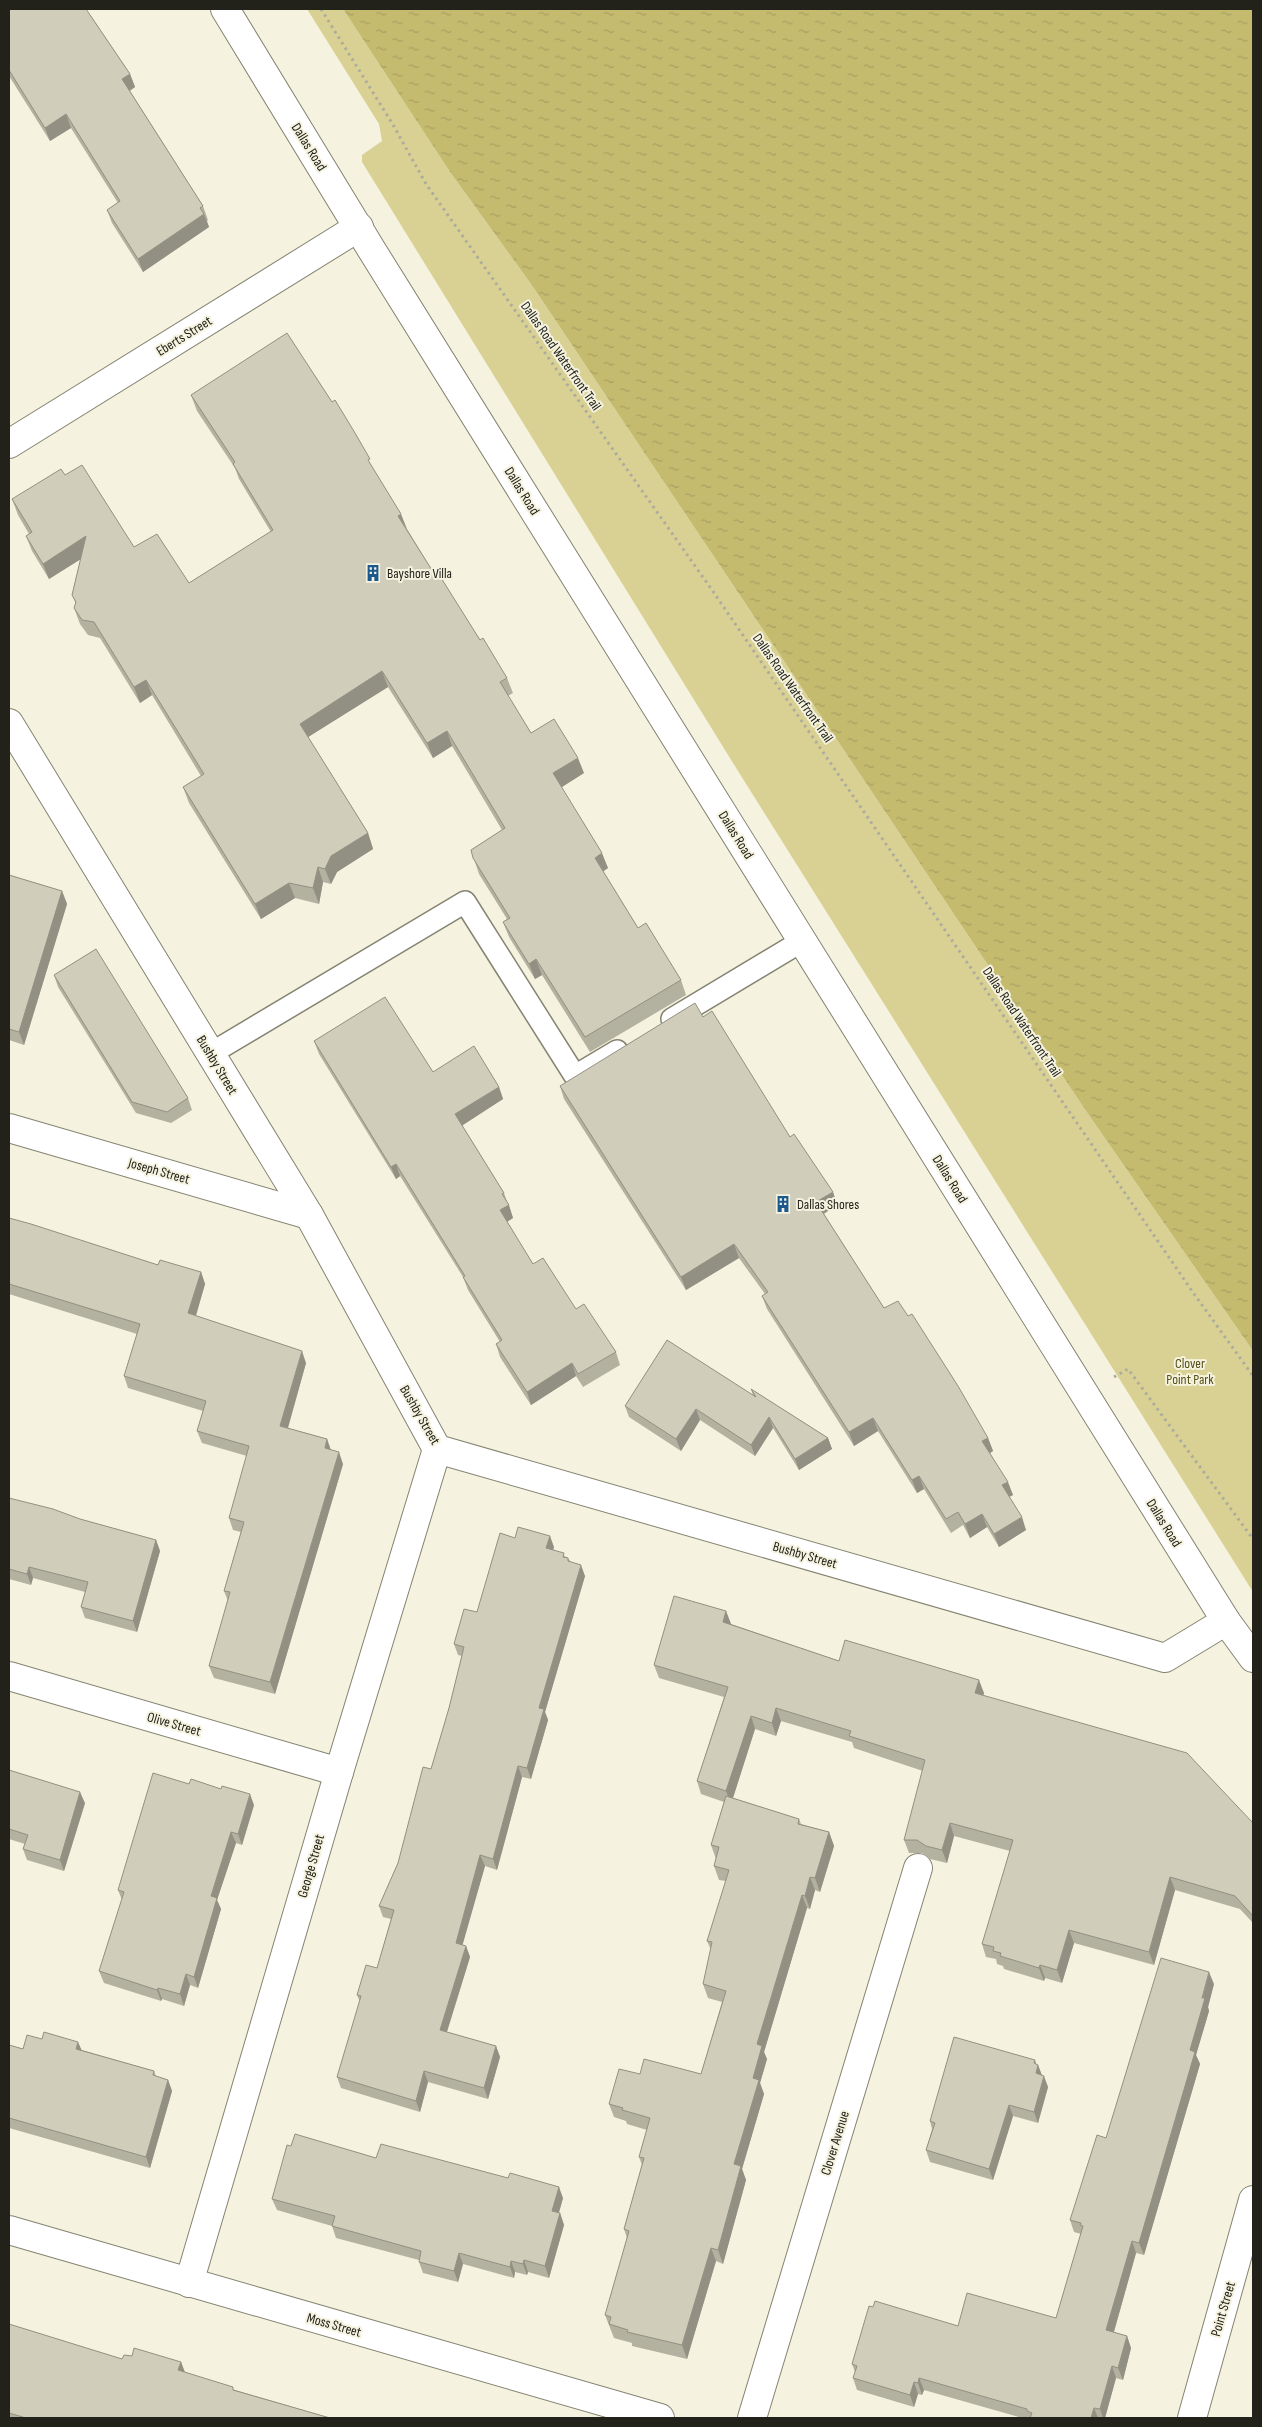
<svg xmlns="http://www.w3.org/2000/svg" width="1262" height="2427" font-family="'Sofia Sans Condensed',sans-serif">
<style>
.park{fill:#d9d193}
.water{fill:url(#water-ripples)}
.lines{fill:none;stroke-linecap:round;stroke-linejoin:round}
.service-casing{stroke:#858371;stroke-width:24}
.minor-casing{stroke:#858371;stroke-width:30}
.tertiary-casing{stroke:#858371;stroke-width:30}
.secondary-casing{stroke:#858371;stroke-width:30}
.path{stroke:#adac9c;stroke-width:3;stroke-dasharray:2.5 4;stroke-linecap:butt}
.service{stroke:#fff;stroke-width:21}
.minor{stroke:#fff;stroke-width:28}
.tertiary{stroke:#fff;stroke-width:28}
.secondary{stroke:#fff;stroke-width:28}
.wall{fill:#b3b1a0}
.shaded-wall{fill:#929082}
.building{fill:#d0ceba;stroke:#929082}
.labels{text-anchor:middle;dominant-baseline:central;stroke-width:4;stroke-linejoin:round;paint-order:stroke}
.street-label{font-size:14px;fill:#22221a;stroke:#f5f3e0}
.poi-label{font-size:14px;fill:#22221a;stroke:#f5f3e0;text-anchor:start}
.park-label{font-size:14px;fill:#564f16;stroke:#f5f3e0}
</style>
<defs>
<pattern id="water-ripples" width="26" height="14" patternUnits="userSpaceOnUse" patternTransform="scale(1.25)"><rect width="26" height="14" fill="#c4bb6f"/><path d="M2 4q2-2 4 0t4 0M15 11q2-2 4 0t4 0" fill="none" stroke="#a8a060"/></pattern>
</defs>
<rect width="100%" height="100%" fill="#f5f3e0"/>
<!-- park -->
<path class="park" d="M 307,9 L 343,9 L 450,172 L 531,284 L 1086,1111 L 1253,1351 L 1253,1592 L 733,763 L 362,162 L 362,155 L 382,141 L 379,124 Z"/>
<!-- water -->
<path class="water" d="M 343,9 L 1253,9 L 1253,1351 L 1086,1111 L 531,284 L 450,172 Z"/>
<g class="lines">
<!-- service casing -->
<g class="service-casing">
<g id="service">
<path d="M 672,1019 L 802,941"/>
<path d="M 210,1054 L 465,902 L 575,1076 L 617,1051"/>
</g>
</g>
<!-- minor casing -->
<g class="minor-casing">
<g id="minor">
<path d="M 9,444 L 359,227"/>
<path d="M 9,723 L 309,1215 L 437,1449 L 1165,1658 L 1226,1621"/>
<path d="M 9,1128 L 309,1215"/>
<path d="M 9,1676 L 339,1772"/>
<path d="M 189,2283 L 339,1772 L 437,1449"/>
<path d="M 752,2418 L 918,1868"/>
<path d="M 1192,2418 L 1253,2200"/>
</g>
</g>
<!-- tertiary casing -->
<g class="tertiary-casing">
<path id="tertiary" d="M 9,2230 L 660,2418"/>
</g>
<!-- secondary casing -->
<g class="secondary-casing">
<path id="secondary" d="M 225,9 L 373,252 L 1226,1621 L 1253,1658"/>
</g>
<!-- path -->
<g class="path">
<path d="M 321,9 L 392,123 L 426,184 L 712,590 L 1192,1291 L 1253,1376"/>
<path d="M 1114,1377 L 1128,1369 L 1253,1539"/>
</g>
<!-- service -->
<use href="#service" class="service"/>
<!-- minor -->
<use href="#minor" class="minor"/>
<!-- tertiary -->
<use href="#tertiary" class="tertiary"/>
<!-- secondary -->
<use href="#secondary" class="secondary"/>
</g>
<!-- wall -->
<g class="wall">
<path d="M 9,9 L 91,16 L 130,74 L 135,87 L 130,91 L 203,206 L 208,220 L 207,221 L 209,227 L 143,272 L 112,223 L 107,210 L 118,203 L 71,128 L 50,141 L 9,76 Z"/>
<path d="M 191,395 L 373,469 L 407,529 L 435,575 L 507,678 L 513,693 L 508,696 L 531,733 L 584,773 L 561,787 L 608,868 L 603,871 L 638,928 L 681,980 L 686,995 L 590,1052 L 542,975 L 535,979 L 509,937 L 503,922 L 507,919 L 479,874 L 471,850 L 502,830 L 452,746 L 433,758 L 388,687 L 308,737 L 368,833 L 373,849 L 337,872 L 331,884 L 323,882 L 319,904 L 295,898 L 261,919 L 189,803 L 183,787 L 201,776 L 152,695 L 140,703 L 100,638 L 88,635 L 80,624 L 74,608 L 76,604 L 72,595 L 81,559 L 49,579 L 32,551 L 26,536 L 29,534 L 18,515 L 12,499 L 65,475 L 134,547 L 189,583 L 271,532 L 239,479 L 235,468 L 197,411 Z"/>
<path d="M 9,875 L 62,891 L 67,904 L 24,1045 L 9,1040 Z"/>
<path d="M 54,975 L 188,1098 L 192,1110 L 171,1123 L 136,1113 L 58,987 Z"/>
<path d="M 703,1017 L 790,1137 L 833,1192 L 837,1205 L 824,1214 L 884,1308 L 908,1316 L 988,1438 L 993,1451 L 990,1453 L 1013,1495 L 1009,1497 L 1026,1530 L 999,1547 L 987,1527 L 970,1538 L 963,1525 L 951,1533 L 924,1489 L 917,1493 L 878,1431 L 854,1446 L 767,1309 L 762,1296 L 765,1294 L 739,1258 L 686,1290 L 564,1099 L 560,1086 Z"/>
<path d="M 314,1041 L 433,1072 L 499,1087 L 503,1099 L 462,1125 L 504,1193 L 513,1218 L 507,1222 L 533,1264 L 576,1309 L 616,1352 L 620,1365 L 583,1387 L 576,1376 L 531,1405 L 500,1357 L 496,1344 L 500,1342 L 468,1290 L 463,1277 L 400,1176 L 396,1179 L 319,1054 Z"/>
<path d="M 9,1218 L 158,1265 L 201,1272 L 205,1284 L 196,1316 L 306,1363 L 288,1428 L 327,1439 L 331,1450 L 343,1464 L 275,1694 L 214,1678 L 209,1666 L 228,1601 L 224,1591 L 241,1532 L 233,1530 L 229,1518 L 247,1456 L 202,1443 L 197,1431 L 203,1411 L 128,1388 L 124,1376 L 137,1334 L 9,1294 L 9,1296 Z"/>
<path d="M 751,1389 L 828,1438 L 832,1449 L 799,1470 L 773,1428 L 755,1456 L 700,1420 L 681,1451 L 629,1417 L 625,1406 L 753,1395 Z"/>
<path d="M 9,1498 L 80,1519 L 156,1540 L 160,1551 L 137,1632 L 85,1618 L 81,1607 L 85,1592 L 33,1578 L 31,1585 L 9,1579 Z"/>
<path d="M 515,1538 L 554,1547 L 553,1549 L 568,1558 L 570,1561 L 585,1576 L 545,1712 L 548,1720 L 531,1779 L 522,1777 L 497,1870 L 485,1866 L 462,1945 L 466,1946 L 470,1957 L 447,2032 L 496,2046 L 500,2057 L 488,2099 L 428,2082 L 420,2112 L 341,2088 L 337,2077 L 360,2002 L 357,1995 L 377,1968 L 391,1919 L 383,1917 L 379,1906 L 398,1863 L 431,1769 L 449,1708 L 462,1656 L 458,1655 L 454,1644 L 477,1612 Z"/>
<path d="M 726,1611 L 731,1624 L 839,1661 L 984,1693 L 983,1695 L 1253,1823 L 1253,1923 L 1240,1909 L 1175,1890 L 1154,1965 L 1074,1943 L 1062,1983 L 1045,1978 L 1044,1981 L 1004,1969 L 1003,1966 L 997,1964 L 996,1959 L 986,1957 L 982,1944 L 1010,1851 L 954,1836 L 947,1863 L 930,1859 L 922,1853 L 909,1853 L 904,1840 L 923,1771 L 854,1748 L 852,1742 L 781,1721 L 776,1736 L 755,1729 L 733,1798 L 799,1819 L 801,1824 L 829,1832 L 834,1846 L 820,1892 L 815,1890 L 810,1909 L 807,1908 L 764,2052 L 767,2059 L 760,2083 L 764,2094 L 742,2169 L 746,2180 L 723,2264 L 716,2261 L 687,2359 L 632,2346 L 632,2343 L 614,2338 L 605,2315 L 627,2238 L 624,2229 L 642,2165 L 639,2157 L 647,2130 L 627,2124 L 626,2121 L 614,2117 L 609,2104 L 640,2074 L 701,2074 L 722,2002 L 708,1998 L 703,1984 L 711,1950 L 707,1941 L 726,1881 L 719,1880 L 714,1866 L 716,1859 L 711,1845 L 724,1802 L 701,1794 L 697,1781 L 724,1697 L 659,1678 L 654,1665 Z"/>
<path d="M 9,1770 L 85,1803 L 64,1871 L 27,1860 L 23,1849 L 25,1844 L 9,1839 Z"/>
<path d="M 189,1784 L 221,1789 L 254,1805 L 242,1845 L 236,1843 L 217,1900 L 221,1909 L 198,1988 L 190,1985 L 184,2006 L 162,1999 L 161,2001 L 104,1983 L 99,1971 L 122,1900 L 118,1890 Z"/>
<path d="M 1214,1984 L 1208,2007 L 1209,2011 L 1196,2055 L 1200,2064 L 1144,2255 L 1136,2253 L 1114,2332 L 1127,2336 L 1131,2348 L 1123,2380 L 1116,2378 L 1105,2418 L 1022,2418 L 924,2390 L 922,2395 L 918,2394 L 914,2407 L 857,2390 L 853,2378 L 855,2372 L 852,2364 L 873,2307 L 958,2326 L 1056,2318 L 1081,2234 L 1074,2232 L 1070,2220 L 1106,2138 Z"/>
<path d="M 9,2045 L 23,2049 L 82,2050 L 154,2071 L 156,2076 L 168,2080 L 172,2091 L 150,2168 L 9,2128 Z"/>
<path d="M 1036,2064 L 1038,2065 L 1042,2075 L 1048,2087 L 1038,2123 L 1013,2116 L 993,2180 L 930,2162 L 926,2150 L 932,2129 L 930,2121 Z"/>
<path d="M 291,2146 L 376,2158 L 563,2198 L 559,2213 L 560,2213 L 564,2225 L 549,2278 L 528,2272 L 527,2275 L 515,2272 L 514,2278 L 463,2264 L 458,2282 L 423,2273 L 419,2262 L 419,2260 L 336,2238 L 332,2226 L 277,2210 L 272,2199 Z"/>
<path d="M 9,2322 L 10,2325 L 122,2359 L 132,2356 L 181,2362 L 185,2372 L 235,2390 L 330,2418 L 9,2418 Z"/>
</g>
<!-- shaded-wall -->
<g class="shaded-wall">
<path d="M 130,74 L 135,87 L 127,92 L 122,79 Z"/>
<path d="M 66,114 L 71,128 L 50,141 L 45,128 Z"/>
<path d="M 204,214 L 209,227 L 143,272 L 138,259 Z"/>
<path d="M 401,514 L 407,529 L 398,516 Z"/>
<path d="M 86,536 L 92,552 L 49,579 L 43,564 Z"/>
<path d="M 382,671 L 388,687 L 305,739 L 300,724 Z"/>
<path d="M 146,680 L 152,695 L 140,703 L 134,687 Z"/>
<path d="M 447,731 L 452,746 L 433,758 L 427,743 Z"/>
<path d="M 578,758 L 584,773 L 559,789 L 553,773 Z"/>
<path d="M 368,833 L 373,849 L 337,872 L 331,884 L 325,869 L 331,856 Z"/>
<path d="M 602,853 L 608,868 L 601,873 L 595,858 Z"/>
<path d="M 318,867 L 323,882 L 319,904 L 313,888 Z"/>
<path d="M 289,883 L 295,898 L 261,919 L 255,904 Z"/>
<path d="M 62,891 L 67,904 L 24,1045 L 19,1032 Z"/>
<path d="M 536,959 L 542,975 L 535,979 L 529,964 Z"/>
<path d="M 499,1087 L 503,1099 L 460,1127 L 455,1114 Z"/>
<path d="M 396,1164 L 400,1176 L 396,1179 L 391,1167 Z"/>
<path d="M 833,1192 L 837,1205 L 821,1215 L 816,1202 Z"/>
<path d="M 509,1205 L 513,1218 L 505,1223 L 500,1210 Z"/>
<path d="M 734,1244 L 739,1258 L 686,1290 L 681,1277 Z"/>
<path d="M 201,1272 L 205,1284 L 193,1325 L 188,1313 Z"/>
<path d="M 302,1351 L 306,1363 L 285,1438 L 280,1426 Z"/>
<path d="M 572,1363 L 576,1376 L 531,1405 L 527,1392 Z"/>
<path d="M 696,1409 L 700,1420 L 681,1451 L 676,1439 Z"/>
<path d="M 769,1417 L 773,1428 L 755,1456 L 751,1445 Z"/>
<path d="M 873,1418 L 878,1431 L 854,1446 L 849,1432 Z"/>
<path d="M 828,1438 L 832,1449 L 799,1470 L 795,1459 Z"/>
<path d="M 988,1438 L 993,1451 L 987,1455 L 982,1441 Z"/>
<path d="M 327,1439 L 331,1451 L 325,1448 Z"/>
<path d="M 339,1452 L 343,1464 L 275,1694 L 270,1682 Z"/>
<path d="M 919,1476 L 924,1489 L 917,1493 L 912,1480 Z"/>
<path d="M 1008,1482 L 1013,1495 L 1007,1498 L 1002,1485 Z"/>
<path d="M 982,1514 L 987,1527 L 970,1538 L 965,1524 Z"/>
<path d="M 1022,1517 L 1026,1530 L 999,1547 L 994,1534 Z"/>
<path d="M 550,1536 L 554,1547 L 550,1559 L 546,1548 Z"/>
<path d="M 156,1540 L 160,1551 L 137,1632 L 133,1621 Z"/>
<path d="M 581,1565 L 585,1576 L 545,1712 L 548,1720 L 531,1779 L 527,1768 L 539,1708 Z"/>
<path d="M 29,1567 L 33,1578 L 31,1585 L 27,1574 Z"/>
<path d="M 726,1611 L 731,1624 L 728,1635 L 723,1622 Z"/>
<path d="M 979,1680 L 984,1693 L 980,1706 L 975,1693 Z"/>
<path d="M 776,1708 L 781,1721 L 776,1736 L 772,1723 Z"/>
<path d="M 751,1716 L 755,1729 L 731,1804 L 726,1791 Z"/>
<path d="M 518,1766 L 522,1777 L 497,1870 L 493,1859 Z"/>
<path d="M 80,1792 L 85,1803 L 64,1871 L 60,1860 Z"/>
<path d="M 250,1794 L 254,1805 L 242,1845 L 238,1834 Z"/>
<path d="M 950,1823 L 954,1836 L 947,1863 L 942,1850 Z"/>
<path d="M 231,1832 L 236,1843 L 217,1900 L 221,1909 L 198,1988 L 194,1977 L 211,1896 Z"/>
<path d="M 829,1832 L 834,1846 L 820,1892 L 815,1878 Z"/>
<path d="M 480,1855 L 485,1866 L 460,1954 L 456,1943 Z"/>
<path d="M 810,1877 L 815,1890 L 810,1909 L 805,1896 Z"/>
<path d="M 1170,1877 L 1175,1890 L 1154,1965 L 1149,1952 Z"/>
<path d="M 802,1895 L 807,1908 L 764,2052 L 767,2059 L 760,2083 L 764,2094 L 742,2169 L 746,2180 L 723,2264 L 718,2250 L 734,2164 L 753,2078 L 757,2044 Z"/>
<path d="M 1069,1930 L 1074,1943 L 1062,1983 L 1057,1970 Z"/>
<path d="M 466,1946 L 470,1957 L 444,2041 L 440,2030 Z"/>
<path d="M 1040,1965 L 1045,1978 L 1044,1981 L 1039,1968 Z"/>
<path d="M 1209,1972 L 1214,1984 L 1208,2007 L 1209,2011 L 1196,2055 L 1200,2064 L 1144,2255 L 1139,2243 Z"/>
<path d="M 186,1974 L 190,1985 L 184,2006 L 180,1994 Z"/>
<path d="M 158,1988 L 162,1999 L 161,2001 L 157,1990 Z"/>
<path d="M 78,2042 L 83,2053 L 76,2049 Z"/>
<path d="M 496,2046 L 500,2057 L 488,2099 L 484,2088 Z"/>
<path d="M 1035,2060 L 1037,2067 L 1038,2065 L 1042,2076 L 1036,2073 L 1034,2063 Z"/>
<path d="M 424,2071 L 428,2082 L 420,2112 L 416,2101 Z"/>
<path d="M 1044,2076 L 1048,2087 L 1038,2123 L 1034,2112 Z"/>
<path d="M 168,2080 L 172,2091 L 150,2168 L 146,2157 Z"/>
<path d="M 1009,2105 L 1013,2116 L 993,2180 L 989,2169 Z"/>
<path d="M 559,2187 L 563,2198 L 556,2222 L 552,2211 Z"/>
<path d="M 560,2213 L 564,2225 L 549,2278 L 545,2266 Z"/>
<path d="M 1132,2241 L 1136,2253 L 1111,2342 L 1106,2330 Z"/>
<path d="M 711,2248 L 716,2261 L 687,2359 L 682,2345 Z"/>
<path d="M 459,2253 L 463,2264 L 458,2282 L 454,2271 Z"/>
<path d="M 524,2260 L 528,2272 L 527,2275 L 523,2264 Z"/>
<path d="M 511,2261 L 515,2272 L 514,2278 L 510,2267 Z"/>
<path d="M 1127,2336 L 1131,2348 L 1123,2380 L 1118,2368 Z"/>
<path d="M 181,2362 L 185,2373 L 178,2370 Z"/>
<path d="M 1112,2366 L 1116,2378 L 1105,2418 L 1103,2418 L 1100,2409 Z"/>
<path d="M 919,2378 L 924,2390 L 922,2395 L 918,2383 Z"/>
<path d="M 914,2382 L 918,2394 L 914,2407 L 910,2395 Z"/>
<path d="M 1094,2408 L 1098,2418 L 1091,2418 Z"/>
</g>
<!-- building -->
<g class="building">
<path d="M 9,9 L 86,9 L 130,74 L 122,79 L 203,206 L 200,208 L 204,214 L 138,259 L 107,210 L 120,201 L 66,114 L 45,128 L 9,70 Z"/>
<path d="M 287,333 L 332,402 L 335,400 L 355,433 L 370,459 L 368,460 L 401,514 L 398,516 L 435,575 L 438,573 L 480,640 L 483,638 L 507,678 L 500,682 L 531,733 L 554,719 L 578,758 L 553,773 L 602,853 L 595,858 L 638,928 L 646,923 L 681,980 L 585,1037 L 536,959 L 529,964 L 503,922 L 510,918 L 473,858 L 471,850 L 505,828 L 447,731 L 427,743 L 382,671 L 300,724 L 368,833 L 331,856 L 325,869 L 318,867 L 313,888 L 289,883 L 255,904 L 183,787 L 204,774 L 146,680 L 134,687 L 94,622 L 82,620 L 74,608 L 76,602 L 72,595 L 86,536 L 43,564 L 26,536 L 32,532 L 12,499 L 61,469 L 65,475 L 82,465 L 134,547 L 157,534 L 189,583 L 273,530 L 233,464 L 235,462 L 191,395 Z"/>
<path d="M 9,875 L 62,891 L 19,1032 L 9,1029 Z"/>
<path d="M 96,949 L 188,1098 L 167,1112 L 132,1102 L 54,975 Z"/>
<path d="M 385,997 L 433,1072 L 474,1046 L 499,1087 L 455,1114 L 504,1193 L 502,1194 L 509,1205 L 500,1210 L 533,1264 L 543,1258 L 576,1309 L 584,1304 L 616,1352 L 578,1374 L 572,1363 L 527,1392 L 496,1344 L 502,1340 L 463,1277 L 465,1276 L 396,1164 L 391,1167 L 314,1041 Z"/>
<path d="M 695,1003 L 703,1017 L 712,1011 L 790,1137 L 794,1134 L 833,1192 L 816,1202 L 884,1308 L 898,1301 L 908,1316 L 912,1314 L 958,1386 L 988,1438 L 982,1441 L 1008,1482 L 1002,1485 L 1022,1517 L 994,1534 L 982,1514 L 965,1524 L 958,1512 L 946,1519 L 919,1476 L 912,1480 L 873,1418 L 849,1432 L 762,1296 L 768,1292 L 734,1244 L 681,1277 L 560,1086 Z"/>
<path d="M 9,1218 L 31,1224 L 158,1265 L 160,1260 L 201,1272 L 188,1313 L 302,1351 L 280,1426 L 327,1439 L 325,1448 L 339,1452 L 270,1682 L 209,1666 L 230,1592 L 224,1591 L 244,1522 L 229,1518 L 249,1446 L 197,1431 L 206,1401 L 124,1376 L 140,1324 L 9,1284 Z"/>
<path d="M 667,1340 L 756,1397 L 751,1389 L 828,1438 L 795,1459 L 769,1417 L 751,1445 L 696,1409 L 676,1439 L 625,1406 Z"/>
<path d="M 9,1498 L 53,1509 L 80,1519 L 156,1540 L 133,1621 L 81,1607 L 88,1582 L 29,1567 L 27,1574 L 9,1569 Z"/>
<path d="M 518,1527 L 550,1536 L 546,1548 L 564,1553 L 563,1557 L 568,1558 L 568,1561 L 581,1565 L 539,1708 L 544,1709 L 527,1768 L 518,1766 L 493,1859 L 480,1855 L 456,1943 L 466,1946 L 440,2030 L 496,2046 L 484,2088 L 424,2071 L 416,2101 L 337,2077 L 361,1996 L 357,1995 L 366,1965 L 377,1968 L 394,1910 L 379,1906 L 398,1863 L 423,1767 L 431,1769 L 449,1708 L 464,1647 L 454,1644 L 464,1609 L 477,1612 L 500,1533 L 515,1538 Z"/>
<path d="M 674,1596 L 726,1611 L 723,1622 L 839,1661 L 845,1640 L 979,1680 L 975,1693 L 1187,1753 L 1253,1823 L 1253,1916 L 1235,1896 L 1170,1877 L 1149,1952 L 1069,1930 L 1057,1970 L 1040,1965 L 1039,1968 L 1000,1956 L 1001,1953 L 993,1951 L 994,1947 L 982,1944 L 1013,1840 L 950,1823 L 942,1850 L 926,1846 L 917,1840 L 904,1840 L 925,1760 L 849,1736 L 851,1731 L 776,1708 L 772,1723 L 751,1716 L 726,1791 L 697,1781 L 728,1687 L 654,1665 Z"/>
<path d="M 9,1770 L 80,1792 L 60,1860 L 23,1849 L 28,1835 L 9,1829 Z"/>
<path d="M 153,1773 L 189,1784 L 191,1779 L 221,1789 L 222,1786 L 250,1794 L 238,1834 L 231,1832 L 211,1896 L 217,1898 L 194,1977 L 186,1974 L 180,1994 L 158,1988 L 157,1990 L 99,1971 L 124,1892 L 118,1890 Z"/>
<path d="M 726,1796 L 799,1819 L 798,1824 L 829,1832 L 815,1878 L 810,1877 L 805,1896 L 802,1895 L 757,2044 L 762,2046 L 753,2078 L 759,2080 L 734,2164 L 741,2166 L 718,2250 L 711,2248 L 682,2345 L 627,2332 L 628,2330 L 609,2324 L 611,2317 L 605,2315 L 629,2231 L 624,2229 L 644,2158 L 639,2157 L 650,2118 L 622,2110 L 623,2108 L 609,2104 L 619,2069 L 640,2074 L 644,2059 L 701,2074 L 726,1991 L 703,1984 L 712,1942 L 707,1941 L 729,1870 L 714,1866 L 719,1847 L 711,1845 Z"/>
<path d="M 1161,1958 L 1209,1972 L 1202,1998 L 1205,1998 L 1190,2050 L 1195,2052 L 1139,2243 L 1132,2241 L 1106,2330 L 1127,2336 L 1118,2368 L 1112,2366 L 1100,2409 L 1094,2408 L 1091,2418 L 1030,2418 L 1032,2413 L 1027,2411 L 1027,2409 L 919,2378 L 918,2383 L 914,2382 L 910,2395 L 853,2378 L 857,2366 L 852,2364 L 869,2306 L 873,2307 L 875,2301 L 958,2326 L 967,2293 L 1056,2318 L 1083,2226 L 1080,2225 L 1081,2223 L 1070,2220 L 1097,2135 L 1106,2138 Z"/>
<path d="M 44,2032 L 78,2042 L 76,2049 L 154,2071 L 153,2075 L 168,2080 L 146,2157 L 9,2118 L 9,2045 L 23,2049 L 27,2035 L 42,2039 Z"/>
<path d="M 954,2037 L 1035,2060 L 1034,2063 L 1038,2065 L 1036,2073 L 1044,2076 L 1034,2112 L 1009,2105 L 989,2169 L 926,2150 L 935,2123 L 930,2121 Z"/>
<path d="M 295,2134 L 376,2158 L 381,2144 L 508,2178 L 510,2173 L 559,2187 L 552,2211 L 560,2213 L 545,2266 L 524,2260 L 523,2264 L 511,2261 L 510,2267 L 459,2253 L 454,2271 L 419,2262 L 421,2251 L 332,2226 L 335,2216 L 272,2199 L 287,2145 L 291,2146 Z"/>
<path d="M 9,2324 L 122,2359 L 124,2355 L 132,2356 L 134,2348 L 181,2362 L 178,2370 L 233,2387 L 233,2390 L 330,2418 L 26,2418 L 9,2413 Z"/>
</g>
<!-- icons -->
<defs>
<g id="building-bare" transform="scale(1.35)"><path d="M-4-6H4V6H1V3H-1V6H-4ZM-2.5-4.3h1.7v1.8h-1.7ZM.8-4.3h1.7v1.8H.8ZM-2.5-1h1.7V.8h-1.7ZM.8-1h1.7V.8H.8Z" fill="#1a588e" stroke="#f5f3e0" stroke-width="2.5" paint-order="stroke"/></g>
</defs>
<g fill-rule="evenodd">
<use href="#building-bare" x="373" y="573"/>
<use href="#building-bare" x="783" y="1204"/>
</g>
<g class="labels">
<!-- street labels -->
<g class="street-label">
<text transform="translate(309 147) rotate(58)">Dallas Road</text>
<text transform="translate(184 336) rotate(-32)">Eberts Street</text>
<text transform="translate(561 356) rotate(55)">Dallas Road Waterfront Trail</text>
<text transform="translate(522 491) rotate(58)">Dallas Road</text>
<text transform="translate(793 688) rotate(55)">Dallas Road Waterfront Trail</text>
<text transform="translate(736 835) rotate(58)">Dallas Road</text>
<text transform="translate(1022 1022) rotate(56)">Dallas Road Waterfront Trail</text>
<text transform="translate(217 1065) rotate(59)">Bushby Street</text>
<text transform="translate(159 1171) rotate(16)">Joseph Street</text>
<text transform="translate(950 1179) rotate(58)">Dallas Road</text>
<text transform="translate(420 1415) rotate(60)">Bushby Street</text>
<text transform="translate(1164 1523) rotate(58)">Dallas Road</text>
<text transform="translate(805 1555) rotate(16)">Bushby Street</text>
<text transform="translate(174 1724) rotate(16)">Olive Street</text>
<text transform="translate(311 1866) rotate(-74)">George Street</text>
<text transform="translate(835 2143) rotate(-73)">Clover Avenue</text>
<text transform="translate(1223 2309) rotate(-74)">Point Street</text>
<text transform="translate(334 2325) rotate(16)">Moss Street</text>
</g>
<!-- poi labels -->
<g class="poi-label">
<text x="387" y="573">Bayshore Villa</text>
<text x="797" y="1204">Dallas Shores</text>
</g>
<!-- park labels -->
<g class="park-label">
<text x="1190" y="1363">Clover<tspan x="1190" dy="16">Point Park</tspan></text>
</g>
</g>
<!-- border -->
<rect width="1262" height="2427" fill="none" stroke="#22221a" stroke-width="20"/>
</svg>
